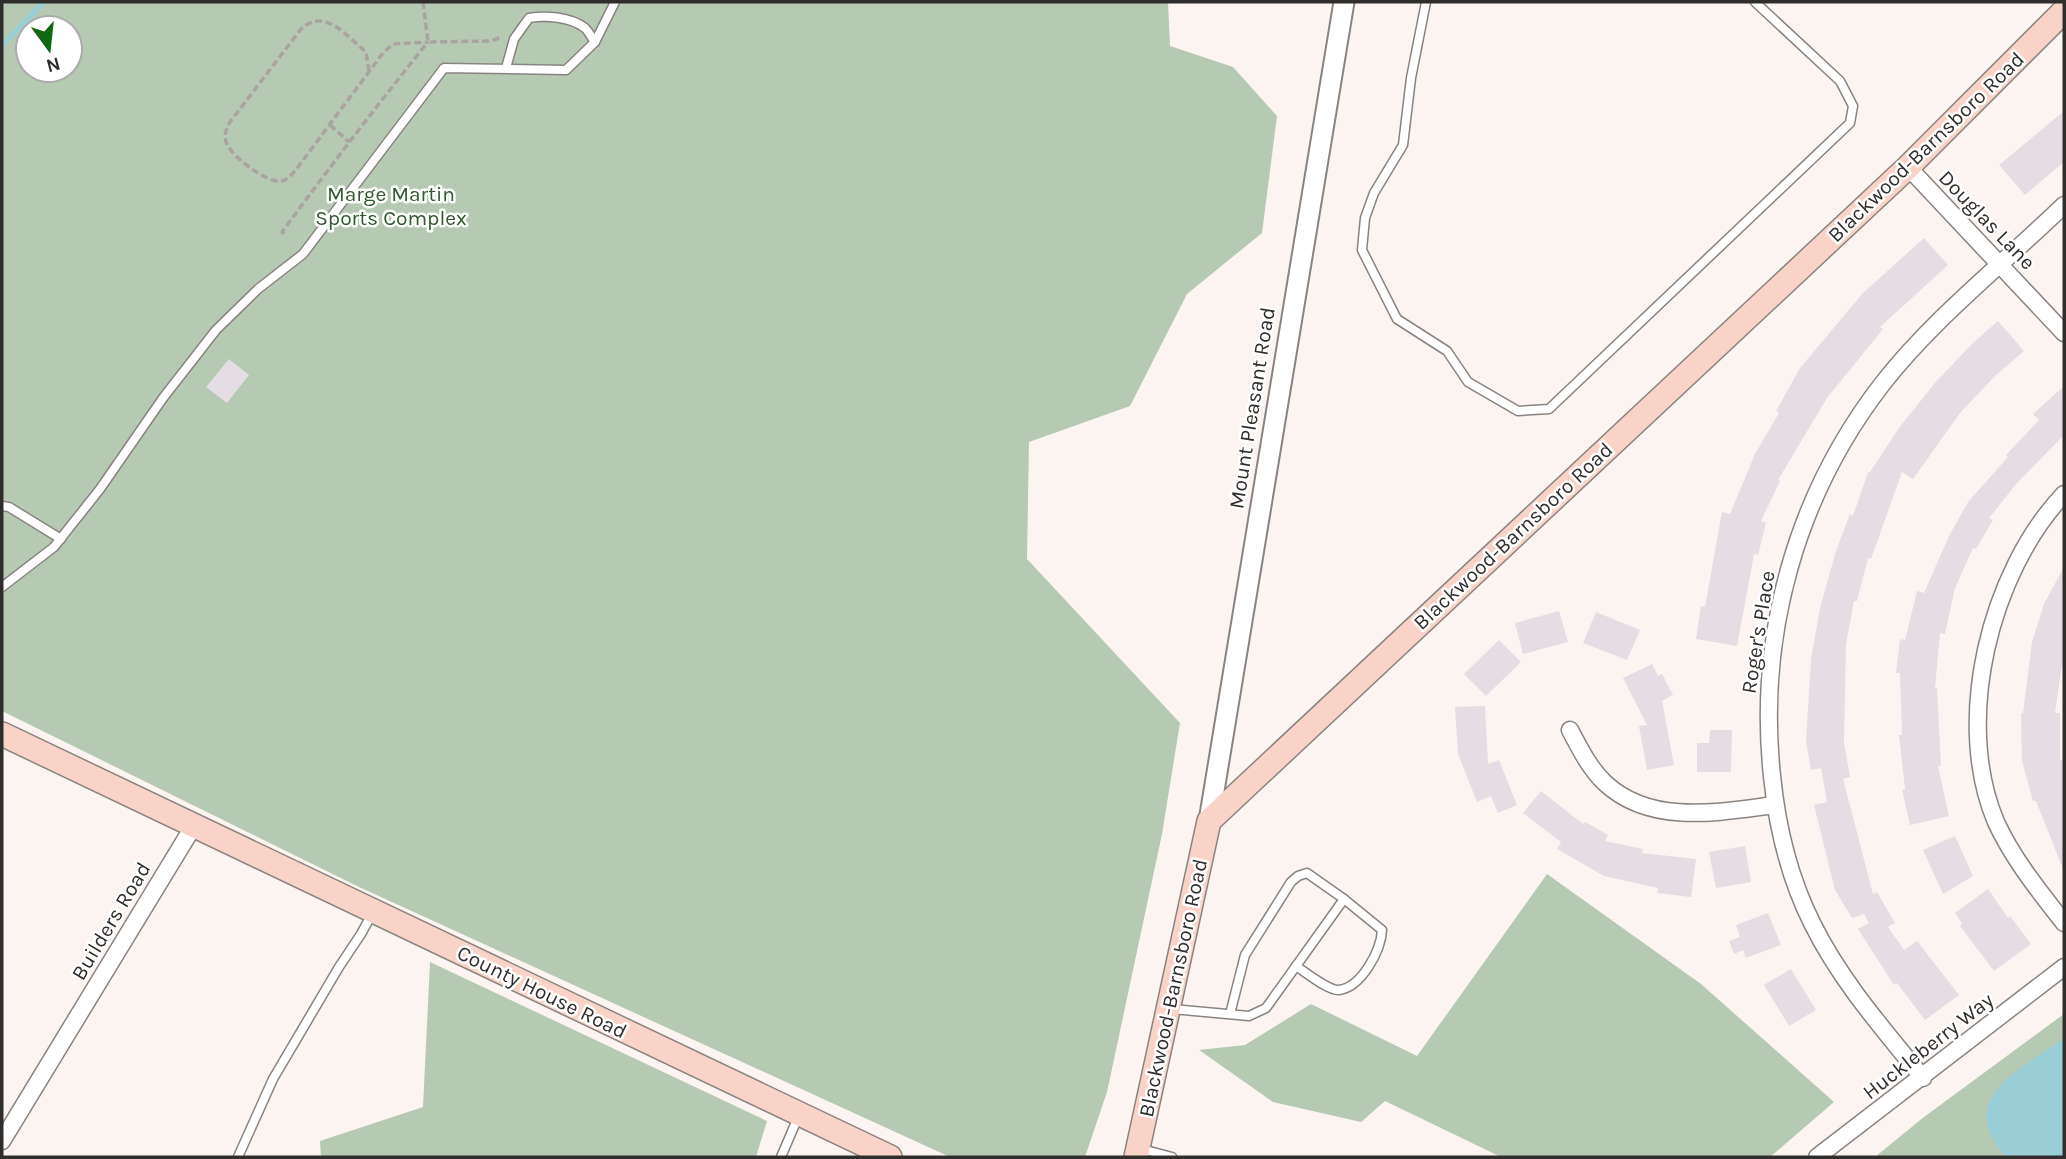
<svg xmlns="http://www.w3.org/2000/svg" width="2066" height="1159" font-family="Karla,sans-serif">
<style>
.green{fill:#b5c9b3;fill-rule:evenodd}
.water{fill:#99ced6}
.lines{fill:none;stroke-linecap:round;stroke-linejoin:round}
.stream{stroke:#99ced6;stroke-width:5}
.building{fill:#e4dee4}
.service-casing{stroke:#8a8480;stroke-width:11}
.minor-casing{stroke:#8a8480;stroke-width:19}
.tertiary-casing{stroke:#8a8480;stroke-width:23}
.secondary-casing{stroke:#8a8480;stroke-width:26}
.path{stroke:#a9a4a1;stroke-width:3.5;stroke-dasharray:7 3.5;stroke-linecap:butt}
.service{stroke:#fff;stroke-width:8}
.minor{stroke:#fff;stroke-width:16}
.tertiary{stroke:#fff;stroke-width:19}
.secondary{stroke:#f9d3c7;stroke-width:23}
.labels{text-anchor:middle;dominant-baseline:central;stroke-width:5;stroke-linejoin:round;paint-order:stroke}
.street-label{font-size:21px;fill:#302e2c;stroke:#fff}
.park-label{font-size:21px;fill:#2e582c;stroke:#fff}
</style>
<rect width="100%" height="100%" fill="#fbf4f0"/>
<!-- green -->
<g class="green">
<path d="M 2,2 L 1168,2 L 1170,46 L 1233,67 L 1277,116 L 1262,233 L 1187,294 L 1130,406 L 1029,442 L 1027,559 L 1180,723 L 1162,834 L 1107,1092 L 1085,1157 L 950,1157 L 359,887 L 2,711 ZM 28,28 L 70,28 L 70,70 L 28,70 Z"/>
<path d="M 1547,874 L 1701,984 L 1834,1102 L 1770,1157 L 1501,1157 L 1385,1101 L 1361,1122 L 1273,1102 L 1199,1050 L 1245,1045 L 1311,1004 L 1417,1056 Z"/>
<path d="M 430,962 L 767,1121 L 756,1157 L 321,1157 L 320,1141 L 423,1107 Z"/>
<path d="M 2064,1014 L 2064,1157 L 1875,1157 L 1924,1117 Z"/>
</g>
<!-- water -->
<path class="water" d="M 2064,1038 L 2064,1157 L 2006,1157 C 1952,1099 2022,1069 2064,1038 Z"/>
<g class="lines">
<!-- stream -->
<path class="stream" d="M 2,45 L 44,2"/>
</g>
<!-- building -->
<g class="building">
<path d="M 2064,111 L 2064,162 L 2025,195 L 1999,165 Z"/>
<path d="M 1924,238 L 1948,265 L 1880,327 L 1883,329 L 1827,398 L 1778,480 L 1780,481 L 1761,521 L 1766,523 L 1758,555 L 1754,554 L 1737,646 L 1696,639 L 1701,606 L 1705,607 L 1722,512 L 1730,514 L 1755,454 L 1779,413 L 1776,411 L 1800,368 L 1863,293 Z"/>
<path d="M 1998,321 L 2024,351 L 1996,375 L 1960,413 L 1913,479 L 1902,472 L 1871,559 L 1868,558 L 1857,601 L 1854,601 L 1846,644 L 1844,742 L 1850,777 L 1843,779 L 1873,894 L 1877,892 L 1895,923 L 1888,927 L 1904,950 L 1917,941 L 1959,995 L 1925,1020 L 1897,983 L 1894,985 L 1858,929 L 1869,923 L 1864,914 L 1852,918 L 1835,890 L 1814,805 L 1827,802 L 1821,768 L 1811,770 L 1806,741 L 1811,659 L 1820,608 L 1836,551 L 1850,514 L 1853,516 L 1868,472 L 1870,472 L 1899,428 L 1934,384 L 1972,344 Z"/>
<path d="M 229,359 L 249,375 L 227,403 L 206,387 Z"/>
<path d="M 2064,386 L 2064,435 L 2017,483 L 1989,518 L 1993,520 L 1976,549 L 1973,548 L 1955,588 L 1945,634 L 1940,633 L 1935,688 L 1937,688 L 1941,766 L 1938,766 L 1949,816 L 1910,825 L 1902,790 L 1905,789 L 1899,735 L 1902,735 L 1900,673 L 1896,673 L 1900,639 L 1905,640 L 1917,591 L 1924,593 L 1949,536 L 1968,502 L 2008,457 L 2006,455 L 2039,420 L 2033,414 Z"/>
<path d="M 2064,567 L 2064,651 L 2055,713 L 2060,713 L 2060,760 L 2064,759 L 2063,869 L 2036,801 L 2033,801 L 2022,761 L 2021,713 L 2023,713 L 2032,642 L 2044,604 Z"/>
<path d="M 1559,611 L 1568,642 L 1523,654 L 1515,623 Z"/>
<path d="M 1596,612 L 1640,630 L 1627,660 L 1583,643 Z"/>
<path d="M 1499,640 L 1521,662 L 1486,696 L 1464,674 Z"/>
<path d="M 1652,664 L 1658,676 L 1662,674 L 1673,695 L 1662,701 L 1674,765 L 1647,770 L 1639,726 L 1647,725 L 1623,678 Z"/>
<path d="M 1485,706 L 1488,764 L 1499,760 L 1517,805 L 1498,813 L 1491,796 L 1477,802 L 1458,754 L 1455,707 Z"/>
<path d="M 1710,730 L 1732,730 L 1731,772 L 1697,772 L 1697,743 L 1709,743 Z"/>
<path d="M 1541,791 L 1583,824 L 1585,822 L 1608,835 L 1605,841 L 1643,849 L 1642,853 L 1696,859 L 1691,897 L 1657,893 L 1658,888 L 1604,876 L 1557,849 L 1561,842 L 1523,813 Z"/>
<path d="M 1955,836 L 1973,876 L 1943,894 L 1923,850 Z"/>
<path d="M 1745,846 L 1751,882 L 1716,888 L 1709,852 Z"/>
<path d="M 1988,889 L 2008,918 L 2010,916 L 2031,944 L 1994,971 L 1960,926 L 1962,924 L 1955,913 Z"/>
<path d="M 1768,913 L 1781,945 L 1746,958 L 1743,950 L 1734,954 L 1729,941 L 1740,937 L 1736,925 Z"/>
<path d="M 1791,969 L 1816,1010 L 1789,1026 L 1764,985 Z"/>
</g>
<g class="lines">
<!-- service casing -->
<g class="service-casing">
<g id="service">
<path d="M 1426,2 L 1411,78 L 1403,145 L 1374,193 L 1365,218 L 1362,250 L 1397,319 L 1447,351 L 1468,382 L 1518,411 L 1549,409 L 1850,123 L 1853,106 L 1840,81 L 1755,2"/>
<path d="M 506,68 L 514,39 L 529,18 C 546,15 571,17 585,28 C 589,32 592,38 595,42"/>
<path d="M 2,506 L 9,507 L 61,539"/>
<path d="M 2,587 L 54,547 L 100,489 L 163,398 L 216,330 L 258,289 L 303,254 L 444,68 L 566,70 L 595,42 L 615,2"/>
<path d="M 1296,966 C 1305,972 1329,991 1339,990 C 1362,987 1381,950 1382,930 L 1344,899"/>
<path d="M 1172,1009 L 1249,1016 L 1266,1008 L 1344,899 L 1307,873 L 1298,876 L 1291,882 L 1245,955 L 1230,1014"/>
<path d="M 1142,1149 L 1172,1157"/>
<path d="M 238,1157 L 273,1079 L 339,967 L 361,934 L 372,914"/>
<path d="M 781,1157 L 799,1115"/>
</g>
</g>
<!-- minor casing -->
<g class="minor-casing">
<g id="minor">
<path d="M 1908,167 L 2064,333"/>
<path d="M 2064,494 C 1990,572 1953,721 1996,822 C 2013,859 2039,891 2064,923"/>
<path d="M 1570,730 C 1580,749 1590,769 1605,783 C 1651,826 1720,812 1775,805"/>
<path d="M 1923,1078 C 1883,1029 1840,980 1812,923 C 1789,877 1777,826 1772,776 C 1757,635 1796,495 1883,383 C 1935,317 2004,263 2064,205"/>
<path d="M 2,1141 L 193,827"/>
<path d="M 1817,1157 L 2064,967"/>
</g>
</g>
<!-- tertiary casing -->
<g class="tertiary-casing">
<path id="tertiary" d="M 1209,821 L 1344,2"/>
</g>
<!-- secondary casing -->
<g class="secondary-casing">
<g id="secondary">
<path d="M 2,734 L 890,1157"/>
<path d="M 1136,1157 L 1209,821 L 1908,167 L 2064,11"/>
</g>
</g>
<!-- path -->
<g class="path">
<path d="M 423,2 L 428,42 L 492,41 L 501,37"/>
<path d="M 369,71 L 366,52 C 346,36 325,7 301,29 L 230,122 C 226,129 223,136 227,144 C 232,157 267,183 281,181 C 287,180 291,175 295,171 L 383,53 L 393,44 L 428,42"/>
<path d="M 330,125 L 349,142"/>
<path d="M 284,234 L 282,232 C 329,168 378,104 428,42"/>
</g>
<!-- service -->
<use href="#service" class="service"/>
<!-- minor -->
<use href="#minor" class="minor"/>
<!-- tertiary -->
<use href="#tertiary" class="tertiary"/>
<!-- secondary -->
<use href="#secondary" class="secondary"/>
</g>
<g class="labels">
<!-- street labels -->
<g class="street-label">
<text transform="translate(1926 147) rotate(-44)">Blackwood-Barnsboro Road</text>
<text transform="translate(1987 220) rotate(46)">Douglas Lane</text>
<text transform="translate(1252 408) rotate(-81)">Mount Pleasant Road</text>
<text transform="translate(1513 536) rotate(-43)">Blackwood-Barnsboro Road</text>
<text transform="translate(1758 632) rotate(-81)">Roger's Place</text>
<text transform="translate(111 921) rotate(-59)">Builders Road</text>
<text transform="translate(1173 988) rotate(-78)">Blackwood-Barnsboro Road</text>
<text transform="translate(542 992) rotate(26)">County House Road</text>
<text transform="translate(1928 1046) rotate(-38)">Huckleberry Way</text>
</g>
<!-- park labels -->
<g class="park-label">
<text x="391" y="194">Marge Martin<tspan x="391" dy="24">Sports Complex</tspan></text>
</g>
</g>
<!-- border -->
<rect width="2066" height="1159" fill="none" stroke="#302e2c" stroke-width="7"/>
<!-- north arrow -->
<g transform="translate(49 49) rotate(165)"><circle r="33" fill="#ffffff" stroke="#acabab" stroke-width="2"/>
<path d="M0-5L12 26L0 18L-12 26Z" fill="#106910"/>
<text y="-10" font-size="19" font-weight="bold" text-anchor="middle" fill="#302e2c">N</text>
</g>
</svg>
